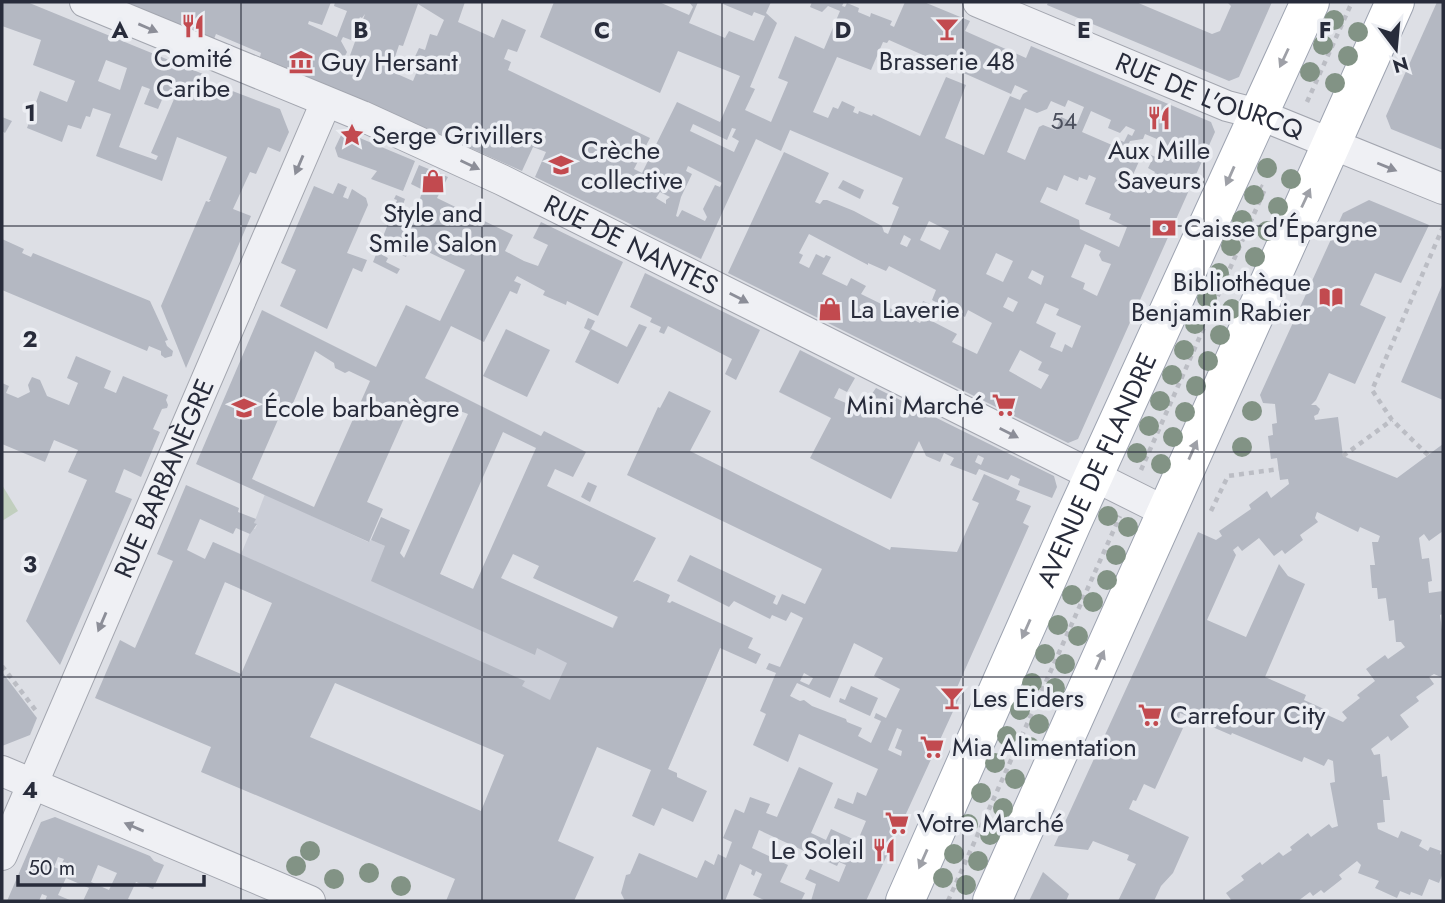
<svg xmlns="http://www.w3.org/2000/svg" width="1445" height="903" font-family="Jost,sans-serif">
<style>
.built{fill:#cbced7}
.green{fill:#c1cfbe}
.building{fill:#b4b8c2;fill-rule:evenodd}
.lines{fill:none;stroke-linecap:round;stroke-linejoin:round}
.minor-casing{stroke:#a3a6af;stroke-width:32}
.major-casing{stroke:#9da3b0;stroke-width:40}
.path{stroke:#bbbdc4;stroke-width:4.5;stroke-dasharray:5 5;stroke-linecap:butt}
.minor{stroke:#eff0f4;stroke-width:30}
.major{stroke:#fff;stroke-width:38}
.tree{fill:#829385}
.oneway{fill:#8c8e98}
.oneway2{fill:#9ea0a7}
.grid{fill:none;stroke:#282c3b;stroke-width:2;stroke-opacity:0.55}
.labels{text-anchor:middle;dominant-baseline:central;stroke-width:7;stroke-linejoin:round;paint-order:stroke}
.number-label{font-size:23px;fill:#4b4f5d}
.poi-label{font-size:26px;fill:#282c3b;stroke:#eceef3;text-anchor:start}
.street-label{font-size:26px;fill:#282c3b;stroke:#eceef3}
.grid-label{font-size:23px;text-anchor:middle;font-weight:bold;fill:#282c3b;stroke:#eceef3;stroke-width:7;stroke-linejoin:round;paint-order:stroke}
</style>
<rect width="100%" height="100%" fill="#dddfe5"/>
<!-- built -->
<path class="built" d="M 265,494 L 368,542 L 371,540 L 385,546 L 404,558 L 603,647 L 624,604 L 720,648 L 665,776 L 200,571 L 213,542 L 241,554 L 252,528 L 255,529 L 257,525 L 254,523 Z"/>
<!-- green -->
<path class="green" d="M 2,485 L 18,511 L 2,521 Z"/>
<!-- building -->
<g class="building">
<path d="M 2,2 L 27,2 L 203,74 L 201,79 L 280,109 L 289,132 L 280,152 L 268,147 L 256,174 L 250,172 L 233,209 L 251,216 L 186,368 L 161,306 L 206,201 L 209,202 L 211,200 L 209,200 L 227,157 L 177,137 L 162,181 L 96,156 L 111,114 L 93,108 L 90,117 L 86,116 L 81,129 L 68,125 L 62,142 L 27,128 L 40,91 L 67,102 L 75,81 L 33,65 L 41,40 L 2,26 ZM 106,60 L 127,68 L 120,90 L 98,81 ZM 142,86 L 150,89 L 144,104 L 158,109 L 164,95 L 174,99 L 151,153 L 158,156 L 156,160 L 119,147 Z"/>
<path d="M 124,2 L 331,2 L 322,25 L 309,21 L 308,24 L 337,37 L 347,11 L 334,6 L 335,2 L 465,2 L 458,22 L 494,38 L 502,19 L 526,30 L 517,52 L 508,49 L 504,59 L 511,62 L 508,70 L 650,138 L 634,169 L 642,173 L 677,102 L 720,122 L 740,76 L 678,51 L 660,93 L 540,37 L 554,2 L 659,2 L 689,15 L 693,7 L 689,2 L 698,2 L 689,23 L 725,38 L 729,31 L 754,41 L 765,16 L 754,12 L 752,16 L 718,2 L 771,2 L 766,13 L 777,23 L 750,87 L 755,89 L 745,110 L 771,122 L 788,82 L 778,78 L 795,36 L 824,49 L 840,11 L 828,6 L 822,12 L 810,7 L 812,2 L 844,2 L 842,6 L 845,7 L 847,3 L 859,8 L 858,12 L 870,17 L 871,13 L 892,21 L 890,25 L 894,27 L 905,2 L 924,2 L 970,21 L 965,31 L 1026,58 L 1031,46 L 1211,122 L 1215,132 L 1078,439 L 1068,443 L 728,273 L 784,152 L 829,173 L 815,202 L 820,204 L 823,200 L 827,200 L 854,211 L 882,226 L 884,232 L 888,234 L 899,207 L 892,204 L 903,178 L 790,130 L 781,151 L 756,139 L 701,259 L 535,177 L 546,152 L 533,147 L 522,171 L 381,108 L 260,57 L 261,53 L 216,34 L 214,39 ZM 418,4 L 444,20 L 437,36 L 430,34 L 425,50 L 419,48 L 413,61 L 420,64 L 413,81 L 388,70 L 391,63 L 393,63 L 399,45 L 403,46 ZM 365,14 L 348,61 L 343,60 L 347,52 L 341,41 L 343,37 L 351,40 L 360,17 L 362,18 ZM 889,40 L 1011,94 L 1015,85 L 1028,91 L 1023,94 L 1020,100 L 1010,96 L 984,155 L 945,138 L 966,85 L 946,77 L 920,136 L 873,114 L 872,116 L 859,111 L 858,114 L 853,112 L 855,107 L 842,101 L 838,109 L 833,107 L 828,118 L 813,112 L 837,57 L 871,70 L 883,42 L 887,43 ZM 1068,100 L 1084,107 L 1077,124 L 1061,117 L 1056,130 L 1043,125 L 1039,127 L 1025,160 L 1007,152 L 1025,108 L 1037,113 L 1047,109 L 1051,101 L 1065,107 ZM 1091,111 L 1111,120 L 1108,128 L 1120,133 L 1126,126 L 1135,130 L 1132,136 L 1128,134 L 1124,142 L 1115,138 L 1112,145 L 1082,132 ZM 693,124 L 727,140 L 732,128 L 736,129 L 732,137 L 739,141 L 734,152 L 690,131 ZM 1145,134 L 1164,142 L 1166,150 L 1162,160 L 1149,154 L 1144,159 L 1151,162 L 1148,168 L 1155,172 L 1151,180 L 1149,179 L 1149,185 L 1132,177 L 1141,157 L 1138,156 L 1140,150 L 1128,145 L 1130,141 L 1143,139 ZM 688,166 L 722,183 L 720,187 L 715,185 L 703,209 L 707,217 L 705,221 L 682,210 L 678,217 L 676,216 L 681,197 L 692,174 L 686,171 ZM 1064,175 L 1078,181 L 1079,177 L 1087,180 L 1089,175 L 1096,178 L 1085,204 L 1111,214 L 1109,219 L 1127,227 L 1119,247 L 1080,229 L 1079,220 L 1040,202 L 1047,187 L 1057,191 ZM 660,192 L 670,197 L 666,200 L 666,204 L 656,198 ZM 929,221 L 949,231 L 940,250 L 920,240 ZM 809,234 L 868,265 L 868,263 L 886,271 L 889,266 L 936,290 L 932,300 L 965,317 L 968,310 L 992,323 L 977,354 L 952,342 L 957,334 L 924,317 L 920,323 L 861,294 L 866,286 L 851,278 L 847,286 L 822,274 L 831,257 L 826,255 L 824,258 L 816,254 L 809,268 L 799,263 L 803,255 L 799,253 ZM 904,235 L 911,239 L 907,247 L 900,244 ZM 1085,244 L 1101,251 L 1099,255 L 1102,261 L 1111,264 L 1097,296 L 1083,289 L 1085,283 L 1071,277 ZM 996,253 L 1013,261 L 1003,282 L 986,274 ZM 1032,270 L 1044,276 L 1041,285 L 1028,278 ZM 1008,297 L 1018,302 L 1013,312 L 1003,307 ZM 1045,303 L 1059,309 L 1056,315 L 1081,326 L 1072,348 L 1065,344 L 1062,352 L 1050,347 L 1056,333 L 1036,323 ZM 1020,350 L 1042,362 L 1038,370 L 1049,375 L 1041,389 L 1009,371 Z"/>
<path d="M 1048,2 L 1136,2 L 1212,34 L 1220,31 L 1231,6 L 1227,2 L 1272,2 L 1239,77 L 1229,81 L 1047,5 Z"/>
<path d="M 1437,2 L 1443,2 L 1443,150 L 1391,129 L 1386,116 Z"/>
<path d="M 2,117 L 12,121 L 5,133 L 2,131 Z"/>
<path d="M 343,131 L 415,161 L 403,191 L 371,179 L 377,171 L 338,157 L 335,148 Z"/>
<path d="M 419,165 L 448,177 L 437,198 L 513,235 L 505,251 L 524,261 L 538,266 L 548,245 L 533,238 L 541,222 L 623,262 L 598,316 L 567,301 L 566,305 L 543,295 L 545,291 L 517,276 L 514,281 L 521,284 L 517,294 L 510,291 L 484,342 L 451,326 L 425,378 L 541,436 L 544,431 L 586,452 L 573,477 L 555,469 L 547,486 L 656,538 L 633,582 L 637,580 L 670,595 L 667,602 L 670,603 L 672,601 L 753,638 L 748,648 L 761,654 L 756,664 L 720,648 L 668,769 L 677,773 L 677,777 L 707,791 L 693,822 L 662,808 L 654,826 L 632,816 L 651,770 L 597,747 L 558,841 L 594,857 L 574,901 L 446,901 L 455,879 L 201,772 L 211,747 L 95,698 L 120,640 L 135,648 L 173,561 L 157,554 L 186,485 L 239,508 L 238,512 L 256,519 L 254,523 L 257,524 L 250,534 L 236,528 L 233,534 L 200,519 L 187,550 L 205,559 L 213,542 L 525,681 L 522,686 L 550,700 L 567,663 L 537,648 L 535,655 L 371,581 L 385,546 L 371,540 L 381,517 L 410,530 L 400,553 L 404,558 L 468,414 L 460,411 L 456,419 L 414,396 L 367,502 L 383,509 L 369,542 L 196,464 L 262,310 L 376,367 L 406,305 L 440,321 L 465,270 L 412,244 L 406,257 L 380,244 L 392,214 L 410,221 L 413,218 L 423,190 L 411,184 ZM 315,351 L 334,363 L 335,368 L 345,373 L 349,371 L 370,381 L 314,507 L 252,479 L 284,406 L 291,408 ZM 503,432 L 536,448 L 473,589 L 440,574 ZM 513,554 L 539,566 L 533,578 L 618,617 L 613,628 L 501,578 ZM 225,582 L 272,603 L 241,674 L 195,654 ZM 335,683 L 504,755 L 481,811 L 310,737 Z"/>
<path d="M 843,180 L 864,190 L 860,199 L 838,188 Z"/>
<path d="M 338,183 L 347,187 L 343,197 L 348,199 L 352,189 L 366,198 L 368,205 L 347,253 L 367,260 L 362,272 L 353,268 L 327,329 L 280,306 L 296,270 L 281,263 L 314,186 L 333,194 Z"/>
<path d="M 396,195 L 405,199 L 400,213 L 393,211 L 397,200 L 394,199 Z"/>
<path d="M 1369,200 L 1429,225 L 1401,283 L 1375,273 L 1360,305 L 1386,317 L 1355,384 L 1329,373 L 1316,400 L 1311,405 L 1316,405 L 1320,409 L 1318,414 L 1314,416 L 1315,420 L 1338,417 L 1343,456 L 1397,478 L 1443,444 L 1443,531 L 1429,541 L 1424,534 L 1419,538 L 1422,559 L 1429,558 L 1432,581 L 1428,582 L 1429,593 L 1443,591 L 1443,614 L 1440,615 L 1443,637 L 1443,678 L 1434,674 L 1429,677 L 1434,684 L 1416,697 L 1419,701 L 1400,715 L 1409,727 L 1391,741 L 1388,736 L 1371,749 L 1374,755 L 1380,754 L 1382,777 L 1387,776 L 1390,800 L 1383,800 L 1385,822 L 1377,823 L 1378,829 L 1398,838 L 1401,831 L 1422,840 L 1419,846 L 1428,851 L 1430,847 L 1441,851 L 1440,854 L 1443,855 L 1443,873 L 1439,883 L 1429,879 L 1422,896 L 1411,892 L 1410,895 L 1400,891 L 1397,898 L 1375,888 L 1379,881 L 1358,873 L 1361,865 L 1357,861 L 1339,875 L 1342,879 L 1324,893 L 1321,890 L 1313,896 L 1310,892 L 1298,901 L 1232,901 L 1226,893 L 1244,880 L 1241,876 L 1260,862 L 1262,865 L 1279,852 L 1283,856 L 1292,850 L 1290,847 L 1308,833 L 1311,837 L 1329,824 L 1332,828 L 1338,826 L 1330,783 L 1335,782 L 1333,761 L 1328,759 L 1324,766 L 1304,757 L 1302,762 L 1232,733 L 1231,735 L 1180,713 L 1178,726 L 1183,728 L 1155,789 L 1144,784 L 1136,801 L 1133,800 L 1129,809 L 1189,837 L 1173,873 L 1161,886 L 1154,901 L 1118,901 L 1136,864 L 1127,860 L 1129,855 L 1093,841 L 1088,850 L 1054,846 L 1198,532 L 1216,540 L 1222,536 L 1219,531 L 1251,509 L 1249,505 L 1250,504 L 1267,491 L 1271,498 L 1289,484 L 1288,479 L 1280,480 L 1277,458 L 1271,459 L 1268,436 L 1273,435 L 1272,424 L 1277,423 L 1275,404 L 1263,403 L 1260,395 L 1343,213 ZM 1317,512 L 1358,532 L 1360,527 L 1380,536 L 1378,542 L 1372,542 L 1375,565 L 1370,565 L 1372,588 L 1377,588 L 1378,599 L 1386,598 L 1389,621 L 1394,620 L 1396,642 L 1401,642 L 1405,647 L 1388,659 L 1385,655 L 1366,669 L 1375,681 L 1357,695 L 1360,698 L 1342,712 L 1347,718 L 1343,722 L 1323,713 L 1324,709 L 1304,700 L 1306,695 L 1265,677 L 1305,584 L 1288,576 L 1279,564 L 1246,637 L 1207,620 L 1236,555 L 1233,550 L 1238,546 L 1242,551 L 1259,538 L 1274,556 L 1282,550 L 1285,554 L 1303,540 L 1300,535 L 1318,522 L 1315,518 Z"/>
<path d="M 2,239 L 24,249 L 22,253 L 31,257 L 33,253 L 150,301 L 168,340 L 165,341 L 167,346 L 173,351 L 172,356 L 165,358 L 161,355 L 161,351 L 149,346 L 147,351 L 2,290 Z"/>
<path d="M 377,252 L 388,258 L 386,262 L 400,269 L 397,274 L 373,262 Z"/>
<path d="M 645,273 L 760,330 L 736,380 L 725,374 L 732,359 L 668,326 L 664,334 L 659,332 L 661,327 L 650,322 L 652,318 L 630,307 Z"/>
<path d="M 1443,283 L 1443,400 L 1401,382 Z"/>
<path d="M 923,301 L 930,304 L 925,314 L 919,311 Z"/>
<path d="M 588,318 L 595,321 L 590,331 L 584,328 Z"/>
<path d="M 639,324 L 647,327 L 618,384 L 575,362 L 591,329 L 627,347 Z"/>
<path d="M 506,329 L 550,350 L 527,397 L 483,376 Z"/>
<path d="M 800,350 L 855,378 L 847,392 L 839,388 L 834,398 L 865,411 L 869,403 L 866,402 L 876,388 L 1054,476 L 1057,487 L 1052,498 L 1018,485 L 1020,479 L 1011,475 L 1008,480 L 979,469 L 976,475 L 950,465 L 954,458 L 944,453 L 940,462 L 926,456 L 919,441 L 891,499 L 810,458 L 831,418 L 779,392 ZM 978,455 L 984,458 L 981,465 L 975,462 Z"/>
<path d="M 76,356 L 111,371 L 104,388 L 116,393 L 123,376 L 168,395 L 166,400 L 168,405 L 167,408 L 162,409 L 153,429 L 160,432 L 141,477 L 124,469 L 115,492 L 132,499 L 60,665 L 26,621 L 87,480 L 68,472 L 78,450 L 54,440 L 45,462 L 2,444 L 2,383 L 9,386 L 6,393 L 18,398 L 30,392 L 28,385 L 32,377 L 40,380 L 47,396 L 69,405 L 78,383 L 67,378 Z"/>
<path d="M 669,391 L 711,411 L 690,451 L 890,550 L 891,547 L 957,552 L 979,503 L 972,500 L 984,474 L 1020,491 L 1016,500 L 1031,506 L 1023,523 L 1029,526 L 955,692 L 961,694 L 866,901 L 811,901 L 816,884 L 805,879 L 810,869 L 839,882 L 846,865 L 839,862 L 837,866 L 759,830 L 752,848 L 788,865 L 780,882 L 805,893 L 801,901 L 766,901 L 753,895 L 762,874 L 756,871 L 754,876 L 751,874 L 752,870 L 740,864 L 725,901 L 625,901 L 621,893 L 626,875 L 630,874 L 639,853 L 697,878 L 705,860 L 714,865 L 718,854 L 726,858 L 732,842 L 723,838 L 735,809 L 744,813 L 750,797 L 770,804 L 766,813 L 777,817 L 799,767 L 833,783 L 811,833 L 826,840 L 831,829 L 853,839 L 848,850 L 853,852 L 866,821 L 834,808 L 838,798 L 853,804 L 857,792 L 866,796 L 878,769 L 799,734 L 788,762 L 753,745 L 766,714 L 760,711 L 776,673 L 766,669 L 769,663 L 780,667 L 803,618 L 791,612 L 786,621 L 772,615 L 770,619 L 734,601 L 729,607 L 677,581 L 690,555 L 776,596 L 773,603 L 777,605 L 782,594 L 805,604 L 822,569 L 627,475 L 658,407 L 660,408 ZM 854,643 L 883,658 L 874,676 L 900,689 L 886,718 L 876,713 L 874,718 L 881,721 L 871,743 L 858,736 L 862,728 L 847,722 L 846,719 L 812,706 L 804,700 L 800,701 L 790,696 L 797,683 L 830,698 ZM 804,673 L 813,678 L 809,685 L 800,681 ZM 897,728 L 902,730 L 895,748 L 902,751 L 901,756 L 888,750 Z"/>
<path d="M 588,482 L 597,486 L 590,502 L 581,497 Z"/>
<path d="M 2,672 L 37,718 L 30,735 L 2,746 Z"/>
<path d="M 851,686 L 878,698 L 870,716 L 839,702 L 840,698 L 845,700 Z"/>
<path d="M 55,817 L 150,856 L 154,861 L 164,865 L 153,889 L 136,882 L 128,899 L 133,901 L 83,901 L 89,888 L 66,878 L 58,895 L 72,901 L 45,901 L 47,896 L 42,894 L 39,901 L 7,901 L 41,822 ZM 58,857 L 64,859 L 59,869 L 54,867 ZM 98,865 L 117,873 L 109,890 L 91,882 Z"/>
<path d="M 1043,872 L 1069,894 L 1066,901 L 1029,901 Z"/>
</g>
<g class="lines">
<!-- minor casing -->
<g class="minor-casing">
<g id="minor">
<path id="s1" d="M 85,2 L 362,116 L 502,180 L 1166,512"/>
<path id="s2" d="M 978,2 L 1227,106 L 1258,114 L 1443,189"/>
<path d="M 2,771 L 310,901"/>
<path id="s3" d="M 2,855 L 326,102"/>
</g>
</g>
<!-- major casing -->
<g class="major-casing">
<g id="major">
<path id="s4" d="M 905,901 L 1072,523 L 1310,2"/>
<path d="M 992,901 L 1395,2"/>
</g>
</g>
<!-- path -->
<g class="path">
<path d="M 1307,102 L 1352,2"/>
<path d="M 1428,455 L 1392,420 L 1372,390 L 1443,227"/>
<path d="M 1343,456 L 1392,420"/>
<path d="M 1141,470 L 1265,189 L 1260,186"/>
<path d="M 1211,511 L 1228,476 L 1279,469"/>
<path d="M 2,666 L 37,712"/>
<path d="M 948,901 L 1120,516"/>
</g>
<!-- minor -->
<use href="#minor" class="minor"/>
<!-- major -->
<use href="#major" class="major"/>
</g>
<!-- trees -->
<g class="tree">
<circle cx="1334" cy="20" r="10"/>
<circle cx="1358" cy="32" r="10"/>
<circle cx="1323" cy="45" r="10"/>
<circle cx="1348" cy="56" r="10"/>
<circle cx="1310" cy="72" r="10"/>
<circle cx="1335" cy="83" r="10"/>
<circle cx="1267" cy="168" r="10"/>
<circle cx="1291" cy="179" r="10"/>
<circle cx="1254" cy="195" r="10"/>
<circle cx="1278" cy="207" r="10"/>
<circle cx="1242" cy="220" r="10"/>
<circle cx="1267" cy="231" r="10"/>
<circle cx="1231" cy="246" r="10"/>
<circle cx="1255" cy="257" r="10"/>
<circle cx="1219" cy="273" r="10"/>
<circle cx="1243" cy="283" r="10"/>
<circle cx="1207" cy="298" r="10"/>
<circle cx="1232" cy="309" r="10"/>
<circle cx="1195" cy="324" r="10"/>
<circle cx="1220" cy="335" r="10"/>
<circle cx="1184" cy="350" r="10"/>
<circle cx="1208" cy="361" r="10"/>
<circle cx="1172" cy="375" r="10"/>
<circle cx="1196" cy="386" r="10"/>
<circle cx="1160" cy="401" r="10"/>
<circle cx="1252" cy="411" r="10"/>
<circle cx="1185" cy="412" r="10"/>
<circle cx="1149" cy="426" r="10"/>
<circle cx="1173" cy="437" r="10"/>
<circle cx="1242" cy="447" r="10"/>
<circle cx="1137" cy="453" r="10"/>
<circle cx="1161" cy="464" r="10"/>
<circle cx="1108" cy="516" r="10"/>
<circle cx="1128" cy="527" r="10"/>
<circle cx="1116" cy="555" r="10"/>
<circle cx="1107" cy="580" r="10"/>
<circle cx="1072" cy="595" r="10"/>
<circle cx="1093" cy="602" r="10"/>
<circle cx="1058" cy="625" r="10"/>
<circle cx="1078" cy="636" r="10"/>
<circle cx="1045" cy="654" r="10"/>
<circle cx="1065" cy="664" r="10"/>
<circle cx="1032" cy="683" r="10"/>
<circle cx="1055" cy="688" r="10"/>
<circle cx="1020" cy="710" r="10"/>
<circle cx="1039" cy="724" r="10"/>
<circle cx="1007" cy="736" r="10"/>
<circle cx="1030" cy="747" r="10"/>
<circle cx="995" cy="763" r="10"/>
<circle cx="1015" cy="779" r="10"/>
<circle cx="981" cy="793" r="10"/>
<circle cx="1003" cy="808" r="10"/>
<circle cx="968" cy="824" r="10"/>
<circle cx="990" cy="835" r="10"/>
<circle cx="310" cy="851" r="10"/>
<circle cx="954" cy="854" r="10"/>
<circle cx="978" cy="861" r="10"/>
<circle cx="296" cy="866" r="10"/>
<circle cx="369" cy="873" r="10"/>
<circle cx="943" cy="878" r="10"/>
<circle cx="334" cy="879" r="10"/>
<circle cx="966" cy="885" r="10"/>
<circle cx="401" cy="886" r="10"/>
</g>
<!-- one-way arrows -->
<defs><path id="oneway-solid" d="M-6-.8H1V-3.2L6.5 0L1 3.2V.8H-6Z" transform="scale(1.75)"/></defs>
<g class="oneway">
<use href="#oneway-solid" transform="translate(148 28) rotate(23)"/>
<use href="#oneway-solid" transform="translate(299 165) rotate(113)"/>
<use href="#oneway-solid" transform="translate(470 165) rotate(25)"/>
<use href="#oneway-solid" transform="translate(1387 167) rotate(22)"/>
<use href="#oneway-solid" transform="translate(739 298) rotate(27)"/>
<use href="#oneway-solid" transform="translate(1009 433) rotate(27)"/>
<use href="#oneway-solid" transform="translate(102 622) rotate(113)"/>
<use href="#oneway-solid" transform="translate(134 827) rotate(-157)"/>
</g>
<g class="oneway2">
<use href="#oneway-solid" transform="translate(1284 58) rotate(115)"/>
<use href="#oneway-solid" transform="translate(1230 176) rotate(114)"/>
<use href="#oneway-solid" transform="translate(1306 198) rotate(-65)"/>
<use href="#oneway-solid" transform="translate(1193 450) rotate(-66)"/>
<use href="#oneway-solid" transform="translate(1026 629) rotate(114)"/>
<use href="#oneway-solid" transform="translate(1100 660) rotate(-66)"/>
<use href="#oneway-solid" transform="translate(923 859) rotate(114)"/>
</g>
<!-- grid -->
<path class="grid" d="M 241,2 L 241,901M 482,2 L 482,901M 722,2 L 722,901M 963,2 L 963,901M 1204,2 L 1204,901M 2,226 L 1443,226M 2,452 L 1443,452M 2,677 L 1443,677"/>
<!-- icons -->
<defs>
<g id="restaurant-bare" transform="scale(1.89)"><path d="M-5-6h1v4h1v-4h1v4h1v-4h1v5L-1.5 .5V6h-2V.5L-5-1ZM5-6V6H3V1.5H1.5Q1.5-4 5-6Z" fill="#c24a4f" stroke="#eceef3" stroke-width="2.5" paint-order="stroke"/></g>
<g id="bar-bare" transform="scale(1.89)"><path d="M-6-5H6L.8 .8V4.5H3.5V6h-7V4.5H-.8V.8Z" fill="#c24a4f" stroke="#eceef3" stroke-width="2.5" paint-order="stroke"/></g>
<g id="museum-bare" transform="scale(1.89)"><path d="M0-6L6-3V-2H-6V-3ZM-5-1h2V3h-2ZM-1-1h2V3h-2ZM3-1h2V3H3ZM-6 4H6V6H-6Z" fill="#c24a4f" stroke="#eceef3" stroke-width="2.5" paint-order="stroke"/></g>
<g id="sight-bare" transform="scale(1.89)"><path d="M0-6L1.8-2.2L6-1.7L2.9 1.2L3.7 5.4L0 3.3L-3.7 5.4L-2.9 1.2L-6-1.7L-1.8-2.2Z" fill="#c24a4f" stroke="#eceef3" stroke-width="2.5" paint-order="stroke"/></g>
<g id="school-bare" transform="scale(1.89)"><path d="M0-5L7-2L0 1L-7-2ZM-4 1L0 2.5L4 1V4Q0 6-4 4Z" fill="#c24a4f" stroke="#eceef3" stroke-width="2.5" paint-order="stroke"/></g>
<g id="shop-bare" transform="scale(1.89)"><path d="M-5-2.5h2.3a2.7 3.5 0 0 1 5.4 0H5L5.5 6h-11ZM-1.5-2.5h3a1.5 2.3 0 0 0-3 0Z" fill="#c24a4f" stroke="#eceef3" stroke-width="2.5" paint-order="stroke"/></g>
<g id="bank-bare" transform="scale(1.89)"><path d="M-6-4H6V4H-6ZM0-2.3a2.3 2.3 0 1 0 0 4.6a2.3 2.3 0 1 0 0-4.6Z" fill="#c24a4f" stroke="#eceef3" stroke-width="2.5" paint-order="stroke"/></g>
<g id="library-bare" transform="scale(1.89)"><path d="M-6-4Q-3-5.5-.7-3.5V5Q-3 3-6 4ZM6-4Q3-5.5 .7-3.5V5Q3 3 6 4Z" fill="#c24a4f" stroke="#eceef3" stroke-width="2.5" paint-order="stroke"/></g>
<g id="supermarket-bare" transform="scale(1.89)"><path d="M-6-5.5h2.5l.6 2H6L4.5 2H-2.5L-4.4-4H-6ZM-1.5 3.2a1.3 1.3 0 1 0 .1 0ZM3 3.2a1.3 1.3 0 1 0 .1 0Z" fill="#c24a4f" stroke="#eceef3" stroke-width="2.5" paint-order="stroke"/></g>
</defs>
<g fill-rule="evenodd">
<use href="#restaurant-bare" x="193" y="26"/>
<use href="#bar-bare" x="947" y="29"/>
<use href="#museum-bare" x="301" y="62"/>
<use href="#restaurant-bare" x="1159" y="118"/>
<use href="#sight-bare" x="352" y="135"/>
<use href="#school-bare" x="561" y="165"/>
<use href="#shop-bare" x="433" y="181"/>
<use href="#bank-bare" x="1164" y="228"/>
<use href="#library-bare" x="1331" y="297"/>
<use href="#shop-bare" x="830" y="309"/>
<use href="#supermarket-bare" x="1004" y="405"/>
<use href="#school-bare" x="244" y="408"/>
<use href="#bar-bare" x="952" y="698"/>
<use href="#supermarket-bare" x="1150" y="715"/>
<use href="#supermarket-bare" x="932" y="747"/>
<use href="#supermarket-bare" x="897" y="823"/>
<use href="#restaurant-bare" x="884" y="850"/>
</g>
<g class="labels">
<!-- number labels -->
<g class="number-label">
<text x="1064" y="121">54</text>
</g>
<!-- poi labels -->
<g class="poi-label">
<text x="193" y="58" text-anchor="middle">Comité<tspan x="193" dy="30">Caribe</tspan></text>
<text x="947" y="61" text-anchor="middle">Brasserie 48</text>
<text x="321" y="62">Guy Hersant</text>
<text x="372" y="135">Serge Grivillers</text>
<text x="581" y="150">Crèche<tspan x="581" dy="30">collective</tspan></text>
<text x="1159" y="150" text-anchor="middle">Aux Mille<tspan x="1159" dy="30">Saveurs</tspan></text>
<text x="433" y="213" text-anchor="middle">Style and<tspan x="433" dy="30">Smile Salon</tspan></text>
<text x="1184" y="228">Caisse d'Épargne</text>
<text x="1311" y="282" text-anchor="end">Bibliothèque<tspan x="1311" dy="30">Benjamin Rabier</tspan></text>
<text x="850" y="309">La Laverie</text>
<text x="984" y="405" text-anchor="end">Mini Marché</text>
<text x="264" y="408">École barbanègre</text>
<text x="972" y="698">Les Eiders</text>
<text x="1170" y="715">Carrefour City</text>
<text x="952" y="747">Mia Alimentation</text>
<text x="917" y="823">Votre Marché</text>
<text x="864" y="850" text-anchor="end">Le Soleil</text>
</g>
<!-- street labels -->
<g class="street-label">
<text stroke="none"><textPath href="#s2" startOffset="250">RUE DE L'OURCQ</textPath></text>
<text stroke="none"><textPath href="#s1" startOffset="598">RUE DE NANTES</textPath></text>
<text stroke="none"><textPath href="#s4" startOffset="472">AVENUE DE FLANDRE</textPath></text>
<text stroke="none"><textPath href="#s3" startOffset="410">RUE BARBANÈGRE</textPath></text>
</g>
</g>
<g class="grid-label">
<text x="120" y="38">A</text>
<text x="361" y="38">B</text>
<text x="602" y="38">C</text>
<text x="843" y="38">D</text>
<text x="1084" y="38">E</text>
<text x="1325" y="38">F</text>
<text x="30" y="121">1</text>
<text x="30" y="347">2</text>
<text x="30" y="572">3</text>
<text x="30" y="798">4</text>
</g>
<!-- border -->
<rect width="1445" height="903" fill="none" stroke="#282c3b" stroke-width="7"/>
<!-- north arrow -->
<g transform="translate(1396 49) rotate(164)" stroke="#eceef3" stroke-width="5" paint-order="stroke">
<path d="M0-5L12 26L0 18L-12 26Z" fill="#282c3b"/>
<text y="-10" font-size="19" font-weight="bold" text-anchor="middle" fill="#282c3b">N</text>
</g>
<!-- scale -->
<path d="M18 875v10h186v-10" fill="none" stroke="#282c3b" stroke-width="3.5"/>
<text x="28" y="875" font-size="21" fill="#282c3b" stroke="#eceef3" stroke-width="5" paint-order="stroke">50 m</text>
</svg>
